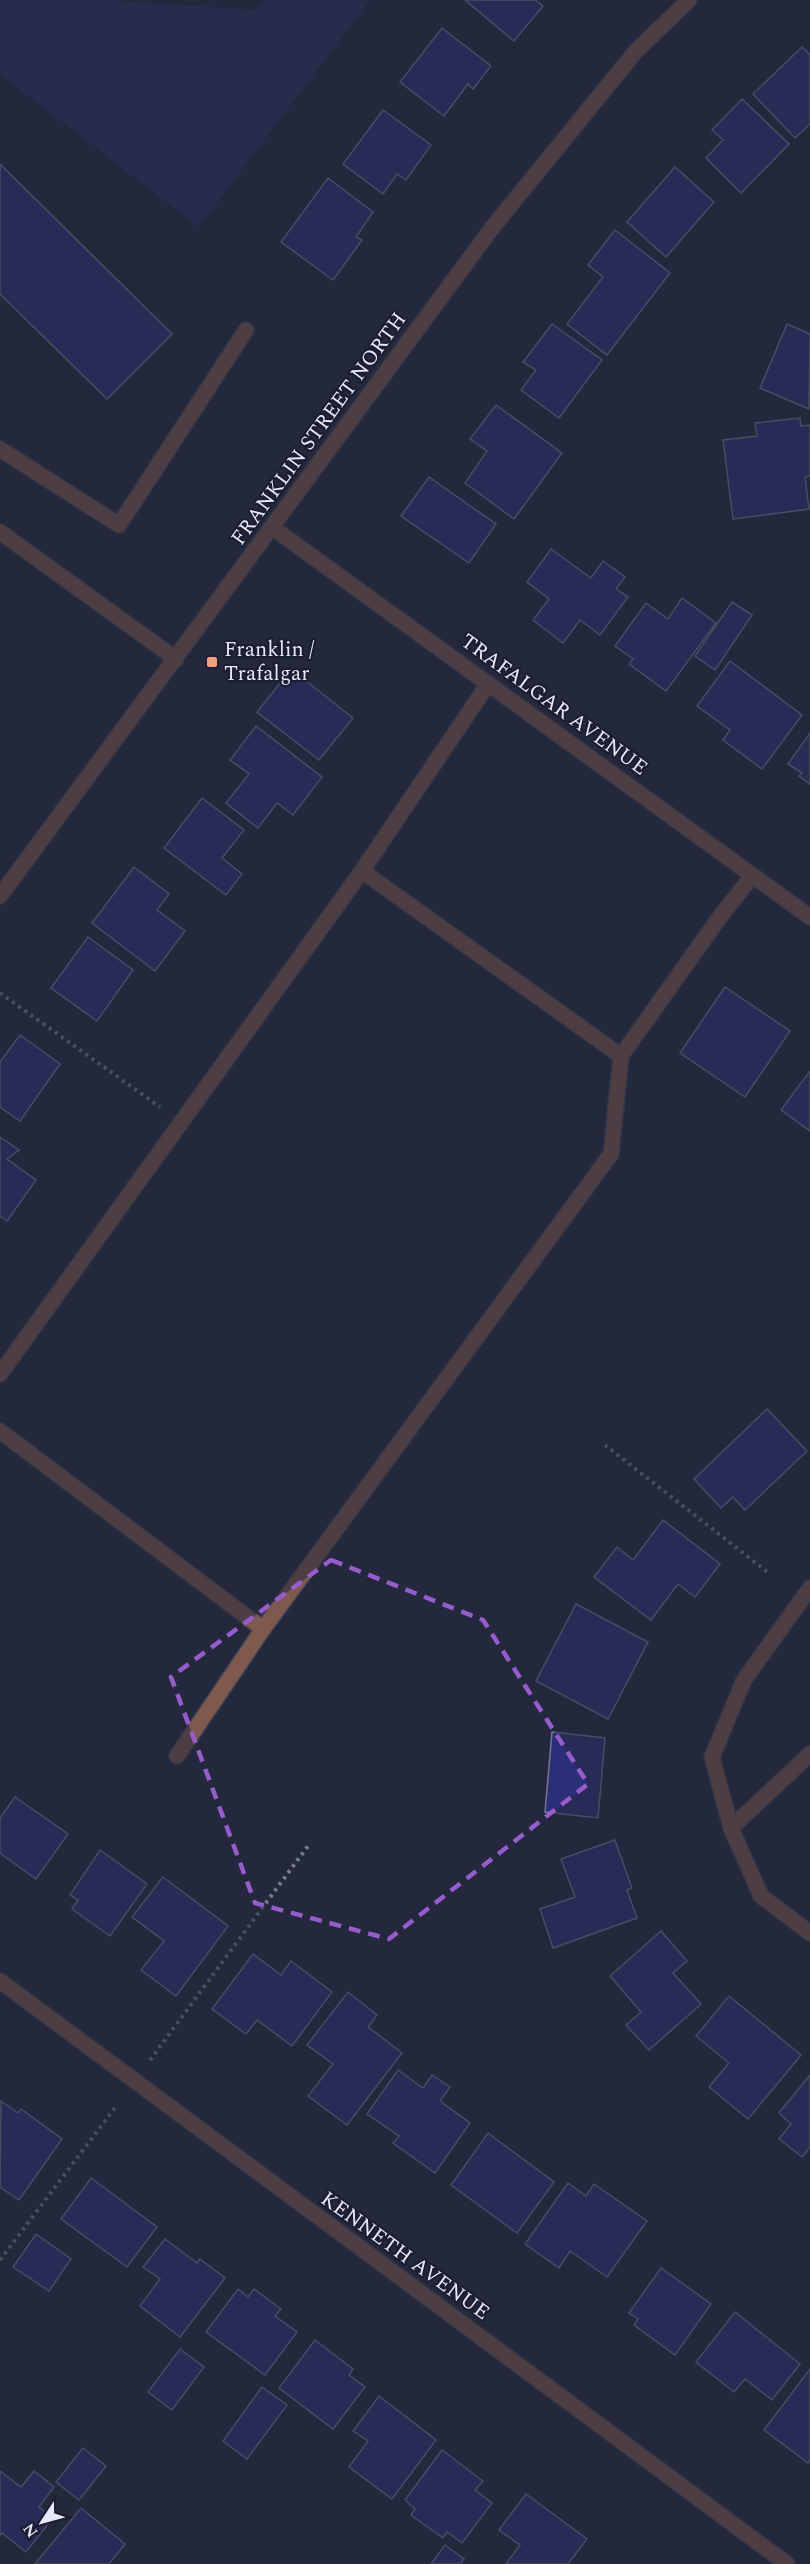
<svg xmlns="http://www.w3.org/2000/svg" width="810" height="2564" font-family="Spectral,serif">
<style>
.green{fill:#2c3163}
.building{fill:#2b2f77;stroke:#737890;stroke-width:1.5}
.lines{fill:none;stroke-linecap:round;stroke-linejoin:round}
.minor-casing{stroke:#3f4356;stroke-width:18}
.path{stroke:#797c8e;stroke-width:4;stroke-dasharray:3 4.5;stroke-linecap:butt}
.minor{stroke:#7f5a4c;stroke-width:15}
.marked{fill:none;stroke:#965bcd;stroke-width:4.5;stroke-dasharray:12 8;stroke-linejoin:round}
.poi-dot{fill:#f39f82;stroke:#1b1e32;stroke-width:2}
.labels{text-anchor:middle;dominant-baseline:central;stroke-width:4.5;stroke-linejoin:round;paint-order:stroke}
.street-label{font-size:21px;fill:#e5e8f6;stroke:#1b1e32}
.poi-label{font-size:21px;fill:#e5e8f6;stroke:#1b1e32;text-anchor:start}
</style>
<rect width="100%" height="100%" fill="#24283c"/>
<!-- green -->
<path class="green" d="M 0,0 L 102,0 L 257,10 L 265,0 L 370,0 L 199,227 L 0,74 Z"/>
<!-- building -->
<g class="building">
<path d="M 465,0 L 535,0 L 543,6 L 514,41 Z"/>
<path d="M 442,28 L 491,66 L 473,89 L 468,84 L 444,116 L 400,82 Z"/>
<path d="M 802,47 L 810,55 L 810,124 L 795,138 L 753,94 Z"/>
<path d="M 742,99 L 789,144 L 741,193 L 706,158 L 723,140 L 712,130 Z"/>
<path d="M 383,110 L 431,145 L 406,180 L 397,174 L 383,194 L 343,164 Z"/>
<path d="M 0,164 L 172,334 L 107,399 L 0,294 Z"/>
<path d="M 675,167 L 714,202 L 666,257 L 627,222 Z"/>
<path d="M 328,178 L 373,212 L 356,237 L 362,240 L 333,280 L 281,242 Z"/>
<path d="M 615,230 L 670,273 L 607,355 L 567,324 L 603,277 L 588,265 Z"/>
<path d="M 552,324 L 602,360 L 559,418 L 521,390 L 536,370 L 523,362 Z"/>
<path d="M 787,324 L 810,334 L 809,409 L 760,388 Z"/>
<path d="M 496,405 L 562,453 L 514,519 L 465,483 L 487,451 L 470,439 Z"/>
<path d="M 800,418 L 801,426 L 810,425 L 810,476 L 805,477 L 809,509 L 733,519 L 723,440 L 757,436 L 755,423 Z"/>
<path d="M 429,477 L 496,524 L 469,563 L 401,516 Z"/>
<path d="M 551,549 L 591,578 L 603,561 L 625,577 L 616,589 L 628,597 L 600,635 L 580,620 L 563,643 L 533,620 L 549,599 L 527,582 Z"/>
<path d="M 682,598 L 716,623 L 666,691 L 629,664 L 633,659 L 615,646 L 646,603 L 668,619 Z"/>
<path d="M 732,602 L 752,615 L 715,670 L 695,656 Z"/>
<path d="M 730,661 L 802,715 L 762,769 L 723,740 L 730,730 L 697,706 Z"/>
<path d="M 291,669 L 353,718 L 319,760 L 257,712 Z"/>
<path d="M 256,726 L 322,777 L 293,815 L 277,803 L 258,828 L 226,803 L 249,774 L 230,760 Z"/>
<path d="M 810,733 L 810,784 L 799,776 L 802,773 L 788,764 Z"/>
<path d="M 202,798 L 244,830 L 222,858 L 242,874 L 226,895 L 164,848 Z"/>
<path d="M 134,867 L 169,894 L 157,910 L 185,931 L 155,971 L 92,923 Z"/>
<path d="M 88,937 L 133,970 L 97,1021 L 51,988 Z"/>
<path d="M 725,987 L 790,1031 L 745,1097 L 680,1053 Z"/>
<path d="M 20,1035 L 60,1064 L 20,1121 L 0,1107 L 0,1062 Z"/>
<path d="M 810,1071 L 810,1131 L 781,1110 Z"/>
<path d="M 0,1137 L 19,1150 L 7,1159 L 36,1180 L 7,1221 L 0,1216 Z"/>
<path d="M 767,1409 L 807,1451 L 745,1510 L 733,1497 L 721,1508 L 694,1479 Z"/>
<path d="M 663,1520 L 720,1564 L 695,1597 L 678,1584 L 651,1620 L 594,1577 L 617,1547 L 633,1560 Z"/>
<path d="M 576,1604 L 648,1642 L 608,1719 L 536,1681 Z"/>
<path d="M 552,1732 L 605,1738 L 598,1818 L 545,1812 Z"/>
<path d="M 15,1797 L 68,1834 L 36,1879 L 0,1853 L 0,1818 Z"/>
<path d="M 615,1840 L 632,1888 L 627,1890 L 637,1918 L 553,1948 L 540,1909 L 575,1897 L 561,1859 Z"/>
<path d="M 100,1850 L 147,1884 L 110,1936 L 72,1909 L 78,1900 L 70,1895 Z"/>
<path d="M 163,1877 L 228,1926 L 176,1996 L 141,1970 L 164,1941 L 132,1917 Z"/>
<path d="M 661,1931 L 687,1961 L 673,1973 L 701,2004 L 649,2050 L 626,2025 L 641,2012 L 610,1976 Z"/>
<path d="M 253,1954 L 281,1975 L 291,1961 L 332,1992 L 292,2046 L 257,2020 L 246,2034 L 212,2009 Z"/>
<path d="M 348,1992 L 377,2015 L 368,2027 L 402,2053 L 347,2125 L 308,2096 L 333,2064 L 307,2045 Z"/>
<path d="M 729,1996 L 801,2055 L 748,2119 L 709,2087 L 729,2063 L 696,2036 Z"/>
<path d="M 398,2070 L 423,2088 L 432,2075 L 450,2087 L 440,2101 L 470,2123 L 435,2173 L 393,2143 L 399,2136 L 367,2114 Z"/>
<path d="M 810,2075 L 810,2147 L 802,2157 L 779,2139 L 791,2124 L 779,2113 Z"/>
<path d="M 1,2101 L 18,2113 L 21,2109 L 62,2139 L 19,2200 L 0,2187 Z"/>
<path d="M 488,2133 L 554,2182 L 517,2233 L 451,2185 Z"/>
<path d="M 91,2178 L 157,2227 L 127,2267 L 61,2219 Z"/>
<path d="M 568,2183 L 586,2196 L 594,2184 L 647,2221 L 607,2277 L 570,2251 L 559,2268 L 525,2244 Z"/>
<path d="M 36,2234 L 71,2259 L 49,2291 L 13,2267 Z"/>
<path d="M 165,2239 L 197,2263 L 200,2259 L 225,2278 L 180,2337 L 140,2306 L 160,2279 L 143,2267 Z"/>
<path d="M 661,2268 L 711,2304 L 675,2355 L 634,2325 L 638,2319 L 629,2313 Z"/>
<path d="M 238,2289 L 248,2297 L 254,2289 L 281,2309 L 275,2316 L 297,2332 L 265,2375 L 206,2332 Z"/>
<path d="M 735,2312 L 800,2364 L 772,2400 L 745,2379 L 734,2392 L 696,2362 Z"/>
<path d="M 315,2340 L 353,2369 L 349,2375 L 365,2387 L 333,2429 L 279,2388 Z"/>
<path d="M 180,2349 L 204,2367 L 172,2410 L 148,2392 Z"/>
<path d="M 810,2369 L 810,2460 L 808,2463 L 764,2430 Z"/>
<path d="M 262,2387 L 287,2405 L 247,2459 L 223,2441 Z"/>
<path d="M 379,2396 L 436,2440 L 392,2499 L 349,2467 L 368,2441 L 353,2431 Z"/>
<path d="M 83,2448 L 106,2466 L 79,2500 L 56,2482 Z"/>
<path d="M 442,2450 L 483,2481 L 475,2490 L 492,2503 L 462,2543 L 447,2532 L 443,2538 L 411,2515 L 415,2509 L 405,2500 Z"/>
<path d="M 0,2471 L 21,2487 L 34,2471 L 54,2487 L 39,2507 L 53,2518 L 26,2552 L 2,2533 L 0,2536 Z"/>
<path d="M 526,2494 L 587,2539 L 568,2564 L 506,2564 L 520,2545 L 499,2530 Z"/>
<path d="M 81,2508 L 125,2544 L 109,2564 L 35,2564 Z"/>
<path d="M 445,2545 L 464,2559 L 460,2564 L 431,2564 Z"/>
</g>
<g class="lines">
<!-- minor casing -->
<g class="minor-casing">
<g id="minor">
<path d="M 0,449 L 119,525 L 246,330"/>
<path d="M 273,528 L 810,917"/>
<path d="M 0,532 L 176,659"/>
<path d="M 488,684 L 362,871 L 621,1056 L 722,914 L 753,875"/>
<path d="M 0,896 L 492,228 L 636,51 L 689,0"/>
<path d="M 0,1374 L 362,871"/>
<path d="M 0,1431 L 263,1629 L 611,1154 L 621,1056"/>
<path d="M 810,1588 L 744,1680 L 712,1757 L 731,1828 L 761,1896 L 810,1933"/>
<path d="M 177,1756 L 263,1629"/>
<path d="M 731,1828 L 810,1754"/>
<path d="M 0,1981 L 787,2564"/>
</g>
</g>
<!-- path -->
<g class="path">
<path d="M 0,993 L 160,1107"/>
<path d="M 605,1445 L 770,1574"/>
<path d="M 150,2060 L 308,1846"/>
<path d="M 0,2260 L 117,2105"/>
</g>
<!-- minor -->
<use href="#minor" class="minor"/>
</g>
<!-- marked area -->
<path d="M0 0H810V2564H0ZM 331,1560 L 483,1620 L 588,1784 L 389,1939 L 255,1903 L 171,1677 Z" fill="#24283c" fill-opacity=".55" fill-rule="evenodd"/>
<path class="marked" d="M 331,1560 L 483,1620 L 588,1784 L 389,1939 L 255,1903 L 171,1677 Z"/>
<!-- markers -->
<rect class="poi-dot" x="206" y="656" width="12" height="12" rx="3"/>
<g class="labels">
<!-- street labels -->
<g class="street-label">
<text transform="translate(319 429) rotate(-54)">FRANKLIN STREET NORTH</text>
<text transform="translate(554 705) rotate(36)">TRAFALGAR AVENUE</text>
<text transform="translate(405 2256) rotate(36)">KENNETH AVENUE</text>
</g>
<!-- poi labels -->
<g class="poi-label">
<text x="224" y="650">Franklin /<tspan x="224" dy="24">Trafalgar</tspan></text>
</g>
</g>
<!-- north arrow -->
<g transform="translate(42 2522) rotate(234)" stroke="#1b1e32" stroke-width="4.5" paint-order="stroke">
<path d="M0-4.5L10 22L0 15L-10 22Z" fill="#e5e8f6"/>
<text y="-9" font-size="16" font-weight="bold" text-anchor="middle" fill="#e5e8f6">N</text>
</g>
</svg>
